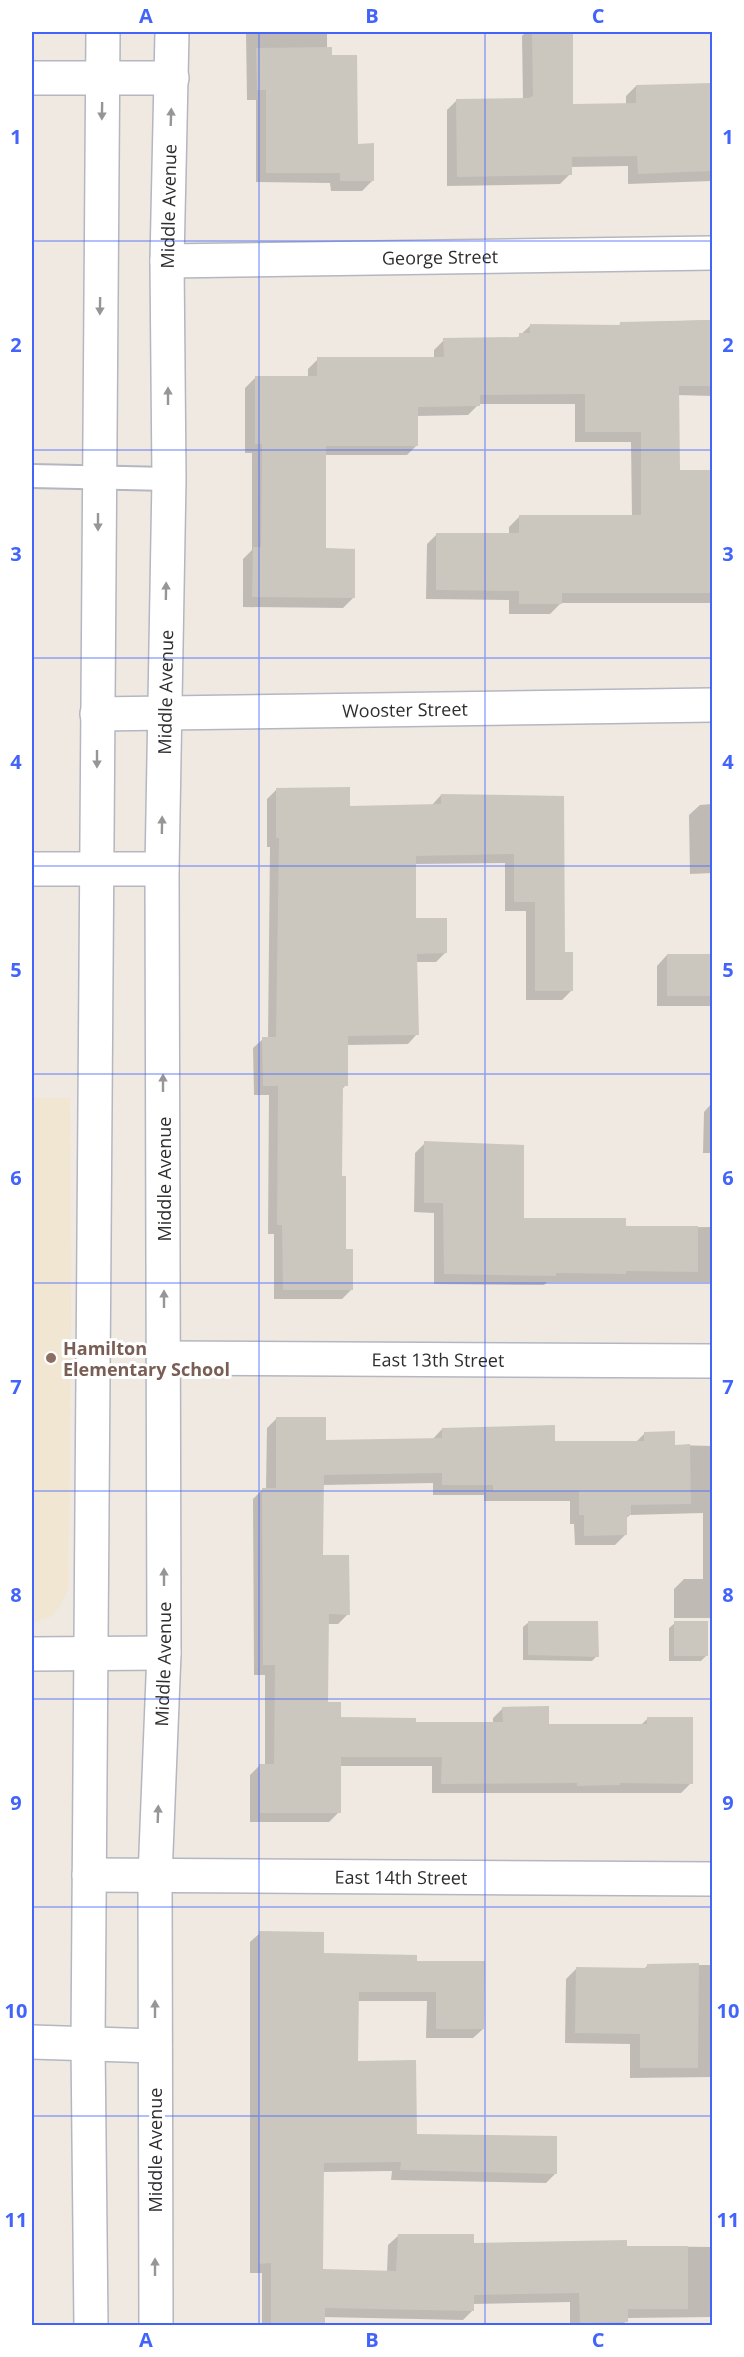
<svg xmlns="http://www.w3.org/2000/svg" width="744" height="2357" font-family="'Open Sans',sans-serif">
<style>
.education{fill:#f0e6d1}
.shadow{fill:#0003}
.building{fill:#cbc7bf}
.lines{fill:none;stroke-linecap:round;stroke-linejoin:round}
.service-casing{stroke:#b4b7c1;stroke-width:26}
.minor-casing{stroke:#b4b7c1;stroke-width:36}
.secondary-casing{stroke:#b4b7c1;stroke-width:36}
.service{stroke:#fff;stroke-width:22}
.minor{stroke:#fff;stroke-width:33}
.secondary{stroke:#fff;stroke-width:33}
.oneway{fill:#969696}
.grid{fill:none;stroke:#4264fb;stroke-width:1.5;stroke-opacity:0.55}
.education-dot{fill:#8d6e63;stroke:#fff;stroke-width:2}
.labels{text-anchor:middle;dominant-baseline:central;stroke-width:6;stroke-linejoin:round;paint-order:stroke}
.street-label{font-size:18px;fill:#2e2e2e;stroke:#fff}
.education-label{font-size:18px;font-weight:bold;fill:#785e54;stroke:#fff;text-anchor:start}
.neatline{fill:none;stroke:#4264fb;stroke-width:2}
.grid-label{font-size:20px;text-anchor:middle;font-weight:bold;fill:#4264fb}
</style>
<rect width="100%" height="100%" fill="#efe9e1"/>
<!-- education -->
<path class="education" d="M 32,1098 L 70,1098 L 71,1317 L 68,1589 L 61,1604 L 52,1616 L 32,1623 Z"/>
<!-- shadow -->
<g class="shadow">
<path d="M 246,32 L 327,32 L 327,49 L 357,145 L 373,180 L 362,191 L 331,191 L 330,183 L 256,182 L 256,100 L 247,100 Z"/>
<path d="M 526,32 L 571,32 L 571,105 L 626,104 L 626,96 L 636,86 L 712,85 L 712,181 L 628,184 L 628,166 L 570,167 L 570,174 L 560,184 L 447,186 L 447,110 L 457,100 L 523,100 L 522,36 Z"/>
<path d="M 712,320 L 712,396 L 677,395 L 678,471 L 709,524 L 712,524 L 712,603 L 561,603 L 550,614 L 509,614 L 509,600 L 426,599 L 427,544 L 437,534 L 509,534 L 509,527 L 519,517 L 632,517 L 631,442 L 575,442 L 575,404 L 479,404 L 468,415 L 417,416 L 417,445 L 407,455 L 324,455 L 324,550 L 353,598 L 343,608 L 243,607 L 243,559 L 252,550 L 252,453 L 245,453 L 245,388 L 255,378 L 308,378 L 308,369 L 318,359 L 434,358 L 434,350 L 444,340 L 516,339 L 531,325 L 617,327 L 621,323 Z"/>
<path d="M 277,789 L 348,808 L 432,805 L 441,795 L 563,798 L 563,953 L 572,990 L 562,1000 L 526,1000 L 526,911 L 505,911 L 505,863 L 415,864 L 415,920 L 445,953 L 436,962 L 416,962 L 417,1034 L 408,1044 L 346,1045 L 346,1085 L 341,1090 L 341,1177 L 345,1251 L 352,1289 L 342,1299 L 274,1299 L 274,1234 L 268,1234 L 269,1095 L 254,1095 L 253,1048 L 263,1039 L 268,1039 L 270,847 L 267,847 L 267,799 Z"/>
<path d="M 712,804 L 712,873 L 690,874 L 689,815 L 700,805 Z"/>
<path d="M 667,955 L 712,955 L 712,1006 L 657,1006 L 657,966 Z"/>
<path d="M 712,1103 L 712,1153 L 703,1153 L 704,1112 Z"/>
<path d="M 425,1143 L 523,1220 L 624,1228 L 712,1227 L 712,1282 L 547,1282 L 544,1285 L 434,1284 L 434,1213 L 414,1212 L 415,1153 Z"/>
<path d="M 277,1418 L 325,1441 L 432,1440 L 442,1429 L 553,1442 L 636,1442 L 645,1433 L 674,1445 L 712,1446 L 712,1618 L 674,1618 L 674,1589 L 684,1579 L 703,1579 L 703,1513 L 630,1515 L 625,1519 L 625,1535 L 615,1545 L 575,1545 L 574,1524 L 570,1524 L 570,1501 L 484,1501 L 484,1495 L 433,1495 L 433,1483 L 322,1485 L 322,1557 L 348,1614 L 338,1624 L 327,1624 L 326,1704 L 339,1718 L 414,1724 L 493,1724 L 493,1718 L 503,1708 L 547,1726 L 641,1725 L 648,1718 L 691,1783 L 681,1793 L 432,1793 L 432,1766 L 339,1766 L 339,1812 L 329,1822 L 250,1822 L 250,1775 L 260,1765 L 265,1765 L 265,1675 L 254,1675 L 253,1499 L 263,1489 L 266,1489 L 267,1428 Z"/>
<path d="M 529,1622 L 597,1656 L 592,1661 L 523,1660 L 523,1627 Z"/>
<path d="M 675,1623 L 706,1656 L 701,1661 L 669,1661 L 669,1628 Z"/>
<path d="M 260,1933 L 322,1955 L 416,1962 L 483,2029 L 473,2038 L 426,2038 L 427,2001 L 357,2001 L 357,2062 L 416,2135 L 555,2174 L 546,2183 L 391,2180 L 392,2171 L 322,2172 L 322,2271 L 387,2272 L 388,2245 L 398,2236 L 473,2244 L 712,2247 L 712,2317 L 627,2318 L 623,2326 L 570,2326 L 570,2302 L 473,2304 L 473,2310 L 463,2320 L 323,2317 L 323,2326 L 262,2326 L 262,2273 L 250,2273 L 250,1942 Z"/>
<path d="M 648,1965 L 712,1965 L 712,2077 L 630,2078 L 630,2044 L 565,2043 L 566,1979 L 577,1968 L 644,1969 Z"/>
</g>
<!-- building -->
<g class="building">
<path d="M 532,32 L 573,32 L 573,104 L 636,103 L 636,85 L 712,83 L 712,171 L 638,174 L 637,156 L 572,157 L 572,175 L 457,177 L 456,99 L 529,98 L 533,96 Z"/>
<path d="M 332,47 L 332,55 L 357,55 L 358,144 L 374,143 L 374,181 L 340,181 L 340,173 L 266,173 L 266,90 L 257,90 L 256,48 Z"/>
<path d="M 712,320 L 712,386 L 679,386 L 680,470 L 710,470 L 712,593 L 562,593 L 562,604 L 519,604 L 519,591 L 436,590 L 436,533 L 519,533 L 519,515 L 641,515 L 641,432 L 585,432 L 585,394 L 480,395 L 480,406 L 418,407 L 418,446 L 326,446 L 326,548 L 355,549 L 355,598 L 252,597 L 253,547 L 261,547 L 262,444 L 255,444 L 255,376 L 317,376 L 317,357 L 444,357 L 443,338 L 519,337 L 519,333 L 530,333 L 530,324 L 620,325 L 620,322 Z"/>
<path d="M 350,787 L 350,806 L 441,804 L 441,794 L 564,796 L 565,952 L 573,952 L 573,991 L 535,991 L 535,902 L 514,902 L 514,854 L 416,856 L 416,918 L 447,918 L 447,953 L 417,954 L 419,1035 L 348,1036 L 348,1086 L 343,1086 L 342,1176 L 346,1176 L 346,1249 L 353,1249 L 353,1290 L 283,1290 L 282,1225 L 277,1225 L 278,1086 L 263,1086 L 262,1037 L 276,1037 L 279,838 L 276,838 L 276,788 Z"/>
<rect x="667" y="954" width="45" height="42"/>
<path d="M 424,1141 L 524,1145 L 524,1218 L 626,1218 L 626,1226 L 698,1226 L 698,1272 L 626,1271 L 626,1274 L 556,1273 L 556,1276 L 444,1274 L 443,1203 L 424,1203 Z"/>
<path d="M 276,1417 L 326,1417 L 326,1440 L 442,1438 L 442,1428 L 555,1425 L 555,1441 L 644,1441 L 644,1432 L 675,1431 L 675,1445 L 690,1444 L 691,1504 L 631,1505 L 631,1515 L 627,1515 L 627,1535 L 584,1536 L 584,1515 L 579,1515 L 579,1491 L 493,1491 L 493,1485 L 442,1485 L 442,1473 L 324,1475 L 323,1555 L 349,1555 L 350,1615 L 329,1614 L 328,1702 L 341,1702 L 341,1717 L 416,1718 L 416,1722 L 503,1722 L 502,1707 L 549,1706 L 549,1724 L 647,1724 L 647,1717 L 693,1717 L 693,1784 L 620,1783 L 620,1785 L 577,1786 L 577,1783 L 441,1784 L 442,1757 L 341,1757 L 341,1813 L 260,1813 L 259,1764 L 274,1764 L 275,1665 L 263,1665 L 262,1488 L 276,1488 Z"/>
<path d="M 528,1621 L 598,1621 L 599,1657 L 528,1655 Z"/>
<rect x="674" y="1621" width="34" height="35"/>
<path d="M 259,1931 L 324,1932 L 324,1953 L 417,1955 L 417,1961 L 485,1961 L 484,2029 L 436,2029 L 436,1992 L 359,1992 L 358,2061 L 416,2060 L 417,2134 L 557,2136 L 557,2174 L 400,2170 L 401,2162 L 324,2163 L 323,2269 L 396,2271 L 398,2234 L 474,2234 L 474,2243 L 627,2240 L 627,2246 L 688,2246 L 688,2309 L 628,2309 L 628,2322 L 580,2323 L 579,2293 L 474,2295 L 474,2311 L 325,2308 L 325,2325 L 271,2325 L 271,2263 L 259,2264 Z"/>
<path d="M 699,1963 L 698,2068 L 640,2068 L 640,2034 L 575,2033 L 576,1967 L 647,1968 L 647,1964 Z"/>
</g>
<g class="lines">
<!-- service casing -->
<g class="service-casing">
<path id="service" d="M 32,476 L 169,479"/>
</g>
<!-- minor casing -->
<g class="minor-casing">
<g id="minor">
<path d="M 32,78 L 172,78"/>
<path id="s1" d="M 167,261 L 712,253"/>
<path id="s2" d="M 97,714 L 712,705"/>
<path d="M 32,869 L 162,869"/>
<path id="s3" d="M 165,1358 L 712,1361"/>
<path d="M 32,1654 L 164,1653"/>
<path id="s4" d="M 89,1875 L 712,1879"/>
<path d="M 32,2042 L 155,2046"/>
</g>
</g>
<!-- secondary casing -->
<g class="secondary-casing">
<g id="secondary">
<path d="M 91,2326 L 88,2044 L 103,32"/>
<path id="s5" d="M 156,2326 L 155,1877 L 164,1653 L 162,869 L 169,479 L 167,261 L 172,32"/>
</g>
</g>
<!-- service -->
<use href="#service" class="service"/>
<!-- minor -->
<use href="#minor" class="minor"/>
<!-- secondary -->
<use href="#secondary" class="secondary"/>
</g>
<!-- one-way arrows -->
<defs><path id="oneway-solid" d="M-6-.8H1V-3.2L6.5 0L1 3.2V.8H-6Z" transform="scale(1.5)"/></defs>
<g class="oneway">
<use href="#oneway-solid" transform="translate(102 111) rotate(91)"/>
<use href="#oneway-solid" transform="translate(171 117) rotate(-88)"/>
<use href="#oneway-solid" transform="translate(100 306) rotate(91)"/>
<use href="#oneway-solid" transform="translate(168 396) rotate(-90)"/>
<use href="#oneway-solid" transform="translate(98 522) rotate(90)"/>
<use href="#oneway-solid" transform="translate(166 591) rotate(-89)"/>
<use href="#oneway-solid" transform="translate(97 759) rotate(90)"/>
<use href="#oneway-solid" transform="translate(162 825) rotate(-89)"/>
<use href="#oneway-solid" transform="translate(163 1083) rotate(-90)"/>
<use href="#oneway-solid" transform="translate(164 1299) rotate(-90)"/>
<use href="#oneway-solid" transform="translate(164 1577) rotate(-90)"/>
<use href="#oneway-solid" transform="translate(158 1814) rotate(-88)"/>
<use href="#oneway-solid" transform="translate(155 2009) rotate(-90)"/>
<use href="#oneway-solid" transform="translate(155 2267) rotate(-90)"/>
</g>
<!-- grid -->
<path class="grid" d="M 259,32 L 259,2326M 485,32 L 485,2326M 32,241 L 712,241M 32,450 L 712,450M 32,658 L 712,658M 32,866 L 712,866M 32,1074 L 712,1074M 32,1283 L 712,1283M 32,1491 L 712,1491M 32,1699 L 712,1699M 32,1907 L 712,1907M 32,2116 L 712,2116"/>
<!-- markers -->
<circle class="education-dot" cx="51" cy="1358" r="6"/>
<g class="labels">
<!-- street labels -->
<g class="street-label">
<text stroke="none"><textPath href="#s5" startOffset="2120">Middle Avenue</textPath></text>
<text stroke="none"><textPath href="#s1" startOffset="273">George Street</textPath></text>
<text stroke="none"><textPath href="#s5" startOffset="1634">Middle Avenue</textPath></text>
<text stroke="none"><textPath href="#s2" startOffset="308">Wooster Street</textPath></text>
<text transform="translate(164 1179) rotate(-90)">Middle Avenue</text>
<text stroke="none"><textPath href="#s3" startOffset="273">East 13th Street</textPath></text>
<text stroke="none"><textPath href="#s5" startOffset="662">Middle Avenue</textPath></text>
<text stroke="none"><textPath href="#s4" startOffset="312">East 14th Street</textPath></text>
<text transform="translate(155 2150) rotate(-90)">Middle Avenue</text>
</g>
<!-- education labels -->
<g class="education-label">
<text x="63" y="1348">Hamilton<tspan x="63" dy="21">Elementary School</tspan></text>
</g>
</g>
<!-- border -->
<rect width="744" height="2357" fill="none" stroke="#ffffff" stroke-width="66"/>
<rect x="33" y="33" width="678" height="2291" class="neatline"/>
<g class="grid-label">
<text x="146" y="23">A</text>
<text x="372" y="23">B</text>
<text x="598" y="23">C</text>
<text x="16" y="144">1</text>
<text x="728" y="144">1</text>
<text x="16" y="352">2</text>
<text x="728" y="352">2</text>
<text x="16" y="561">3</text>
<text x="728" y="561">3</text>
<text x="16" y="769">4</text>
<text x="728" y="769">4</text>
<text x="16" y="977">5</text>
<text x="728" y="977">5</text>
<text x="16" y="1185">6</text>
<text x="728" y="1185">6</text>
<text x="16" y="1394">7</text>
<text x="728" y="1394">7</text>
<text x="16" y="1602">8</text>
<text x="728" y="1602">8</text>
<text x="16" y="1810">9</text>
<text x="728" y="1810">9</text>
<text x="16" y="2018">10</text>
<text x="728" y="2018">10</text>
<text x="16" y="2227">11</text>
<text x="728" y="2227">11</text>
<text x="146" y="2347">A</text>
<text x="372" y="2347">B</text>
<text x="598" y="2347">C</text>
</g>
</svg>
